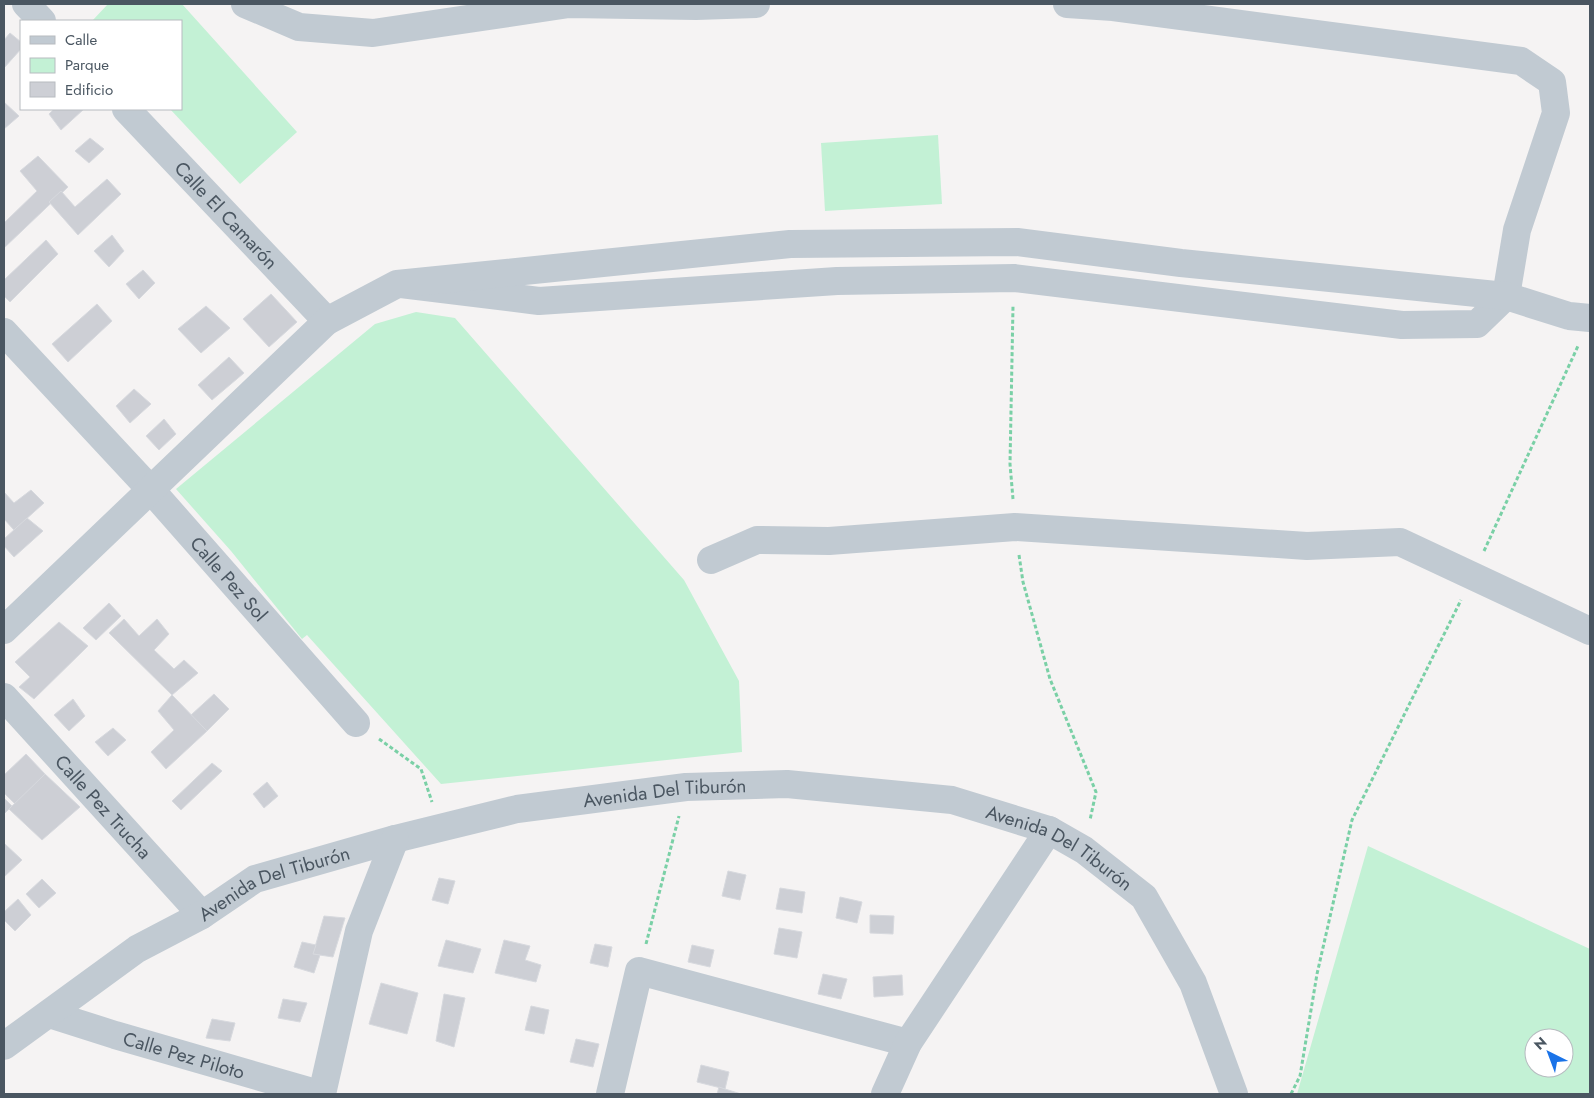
<svg xmlns="http://www.w3.org/2000/svg" width="1594" height="1098" font-family="Jost,sans-serif">
<style>
.green{fill:#c3f1d5;fill-rule:evenodd}
.building{fill:#cdcfd5;stroke:#d7d9de}
.lines{fill:none;stroke-linecap:round;stroke-linejoin:round}
.path{stroke:#7ad0a6;stroke-width:3;stroke-dasharray:4 2.5;stroke-linecap:butt}
.minor{stroke:#c1cad2;stroke-width:28}
.labels{text-anchor:middle;dominant-baseline:central;stroke-width:4;stroke-linejoin:round;paint-order:stroke}
.street-label{font-size:19px;fill:#4a5661;stroke:#fff}
</style>
<rect width="100%" height="100%" fill="#f5f3f3"/>
<!-- green -->
<g class="green">
<path d="M 108,4 L 182,4 L 297,132 L 240,184 L 170,109 L 181,109 L 181,21 L 92,21 Z"/>
<path d="M 938,135 L 942,204 L 825,211 L 821,143 Z"/>
<path d="M 416,312 L 455,318 L 684,580 L 739,681 L 742,752 L 441,784 L 307,635 L 302,639 L 231,551 L 176,489 L 375,324 Z"/>
<path d="M 1368,846 L 1590,949 L 1590,1094 L 1297,1094 ZM 1534,1038 L 1564,1038 L 1564,1068 L 1534,1068 Z"/>
</g>
<!-- building -->
<g class="building">
<path d="M 10,33 L 21,42 L 21,49 L 4,68 L 4,40 Z"/>
<path d="M 4,102 L 19,116 L 4,129 Z"/>
<path d="M 54,109 L 84,109 L 61,130 L 49,114 Z"/>
<path d="M 90,138 L 104,149 L 89,163 L 75,151 Z"/>
<path d="M 38,156 L 68,187 L 4,248 L 4,223 L 37,191 L 20,171 Z"/>
<path d="M 107,179 L 121,194 L 78,235 L 49,202 L 61,191 L 75,207 Z"/>
<path d="M 112,235 L 124,251 L 109,267 L 94,251 Z"/>
<path d="M 46,240 L 58,254 L 10,302 L 4,296 L 4,280 Z"/>
<path d="M 143,270 L 155,283 L 139,299 L 126,284 Z"/>
<path d="M 271,294 L 297,322 L 269,347 L 243,319 Z"/>
<path d="M 97,304 L 112,321 L 68,362 L 52,344 Z"/>
<path d="M 206,306 L 230,328 L 201,353 L 178,329 Z"/>
<path d="M 229,357 L 244,373 L 212,400 L 198,385 Z"/>
<path d="M 134,389 L 151,404 L 130,423 L 116,406 Z"/>
<path d="M 164,419 L 176,434 L 159,450 L 146,436 Z"/>
<path d="M 31,490 L 44,503 L 14,530 L 4,519 L 4,492 L 14,503 Z"/>
<path d="M 27,518 L 43,531 L 14,557 L 4,546 L 4,539 Z"/>
<path d="M 109,603 L 121,616 L 96,640 L 83,628 Z"/>
<path d="M 124,619 L 139,636 L 157,619 L 169,634 L 154,650 L 174,669 L 184,660 L 198,673 L 172,695 L 109,633 Z"/>
<path d="M 59,622 L 88,646 L 34,699 L 19,687 L 30,677 L 15,662 Z"/>
<path d="M 214,694 L 229,709 L 207,731 L 191,715 Z"/>
<path d="M 172,695 L 207,731 L 166,769 L 151,752 L 174,730 L 158,711 Z"/>
<path d="M 73,699 L 85,716 L 69,731 L 54,715 Z"/>
<path d="M 113,728 L 126,740 L 108,756 L 95,742 Z"/>
<path d="M 26,754 L 45,774 L 15,804 L 4,793 L 4,775 Z"/>
<path d="M 212,763 L 222,771 L 181,810 L 172,801 Z"/>
<path d="M 45,774 L 80,807 L 42,840 L 9,809 Z"/>
<path d="M 267,782 L 278,796 L 264,808 L 253,794 Z"/>
<path d="M 4,798 L 12,806 L 4,814 Z"/>
<path d="M 5,844 L 22,860 L 4,877 L 4,845 Z"/>
<path d="M 728,871 L 746,875 L 740,900 L 722,896 Z"/>
<path d="M 439,878 L 455,881 L 448,904 L 432,900 Z"/>
<path d="M 42,879 L 56,893 L 39,908 L 26,894 Z"/>
<path d="M 780,888 L 805,892 L 802,913 L 776,909 Z"/>
<path d="M 840,897 L 862,902 L 857,923 L 836,918 Z"/>
<path d="M 18,899 L 31,915 L 15,931 L 4,920 L 4,912 Z"/>
<path d="M 870,915 L 894,916 L 893,934 L 870,933 Z"/>
<path d="M 324,916 L 345,918 L 333,957 L 313,954 Z"/>
<path d="M 779,928 L 802,932 L 797,958 L 774,954 Z"/>
<path d="M 446,940 L 481,949 L 473,973 L 438,966 Z"/>
<path d="M 504,940 L 530,946 L 525,960 L 541,965 L 536,982 L 495,973 Z"/>
<path d="M 302,942 L 316,945 L 313,954 L 320,955 L 314,973 L 294,967 Z"/>
<path d="M 595,944 L 612,947 L 608,967 L 590,963 Z"/>
<path d="M 692,945 L 714,950 L 710,967 L 688,962 Z"/>
<path d="M 823,974 L 847,979 L 841,999 L 818,994 Z"/>
<path d="M 902,975 L 903,995 L 874,997 L 873,977 Z"/>
<path d="M 381,983 L 418,993 L 407,1034 L 369,1024 Z"/>
<path d="M 444,994 L 465,998 L 454,1047 L 436,1041 Z"/>
<path d="M 283,999 L 307,1003 L 300,1022 L 278,1018 Z"/>
<path d="M 531,1006 L 549,1010 L 544,1034 L 525,1030 Z"/>
<path d="M 212,1019 L 235,1023 L 230,1041 L 206,1038 Z"/>
<path d="M 576,1039 L 599,1044 L 593,1067 L 570,1062 Z"/>
<path d="M 701,1065 L 729,1072 L 725,1089 L 697,1082 Z"/>
<path d="M 719,1087 L 725,1089 L 741,1094 L 717,1094 Z"/>
</g>
<g class="lines">
<!-- path -->
<g class="path">
<path d="M 1013,499 L 1010,464 L 1013,306"/>
<path d="M 1484,551 L 1578,346"/>
<path d="M 1019,555 L 1023,582 L 1050,679 L 1096,792 L 1090,820"/>
<path d="M 379,739 L 421,769 L 432,802"/>
<path d="M 646,944 L 679,816"/>
<path d="M 1291,1094 L 1300,1076 L 1317,974 L 1352,820 L 1461,600"/>
</g>
<!-- minor -->
<g class="minor">
<path d="M 26,4 L 42,21"/>
<path d="M 245,4 L 299,27 L 373,33 L 569,4 L 696,6 L 756,4"/>
<path id="s1" d="M 126,109 L 327,321"/>
<path d="M 401,284 L 539,301 L 837,281 L 1014,278 L 1402,325 L 1477,324 L 1506,296 L 1517,230 L 1556,113 L 1552,82 L 1521,61 L 1113,7 L 1067,4"/>
<path id="s2" d="M 4,332 L 151,490 L 356,723"/>
<path d="M 711,560 L 757,540 L 829,541 L 1015,527 L 1307,546 L 1400,542 L 1590,631"/>
<path d="M 4,630 L 327,321 L 397,284 L 790,244 L 1017,242 L 1181,263 L 1506,296 L 1569,316 L 1590,318"/>
<path id="s3" d="M 4,697 L 202,915"/>
<path id="s4" d="M 49,1014 L 115,1035 L 319,1094"/>
<path id="s5" d="M 4,1046 L 137,949 L 202,915 L 255,879 L 395,839 L 517,809 L 686,787 L 787,784 L 952,800 L 1049,830 L 1084,850 L 1144,897 L 1193,983 L 1234,1094"/>
<path d="M 322,1094 L 359,931 L 395,839"/>
<path d="M 610,1094 L 639,971 L 908,1043"/>
<path d="M 885,1094 L 908,1043 L 1049,830"/>
</g>
</g>
<g class="labels">
<!-- street labels -->
<g class="street-label">
<text stroke="none"><textPath href="#s1" startOffset="146">Calle El Camarón</textPath></text>
<text stroke="none"><textPath href="#s2" startOffset="334">Calle Pez Sol</textPath></text>
<text stroke="none"><textPath href="#s5" startOffset="722">Avenida Del Tiburón</textPath></text>
<text stroke="none"><textPath href="#s3" startOffset="148">Calle Pez Trucha</textPath></text>
<text stroke="none"><textPath href="#s5" startOffset="1129">Avenida Del Tiburón</textPath></text>
<text stroke="none"><textPath href="#s5" startOffset="318">Avenida Del Tiburón</textPath></text>
<text stroke="none"><textPath href="#s4" startOffset="141">Calle Pez Piloto</textPath></text>
</g>
</g>
<!-- border -->
<rect width="1594" height="1098" fill="none" stroke="#4a5661" stroke-width="10"/>
<!-- legend -->
<rect x="20" y="20" width="162" height="90" fill="#ffffff" stroke="#b7bbc0"/>
<rect x="30" y="36" width="25" height="8" fill="#c1cad2" stroke="#b7bbc0"/>
<text x="65" y="45" font-size="15" fill="#4a5661">Calle</text>
<rect x="30" y="58" width="25" height="15" fill="#c3f1d5" stroke="#b7bbc0"/>
<text x="65" y="70" font-size="15" fill="#4a5661">Parque</text>
<rect x="30" y="82" width="25" height="15" fill="#cdcfd5" stroke="#b7bbc0"/>
<text x="65" y="95" font-size="15" fill="#4a5661">Edificio</text>
<!-- north arrow -->
<g transform="translate(1549 1053) rotate(318)"><circle r="24" fill="#ffffff" stroke="#b7bbc0"/>
<path d="M0-4L9 19L0 12L-9 19Z" fill="#1a73e8"/>
<text y="-8" font-size="14" font-weight="bold" text-anchor="middle" fill="#4a5661">N</text>
</g>
</svg>
